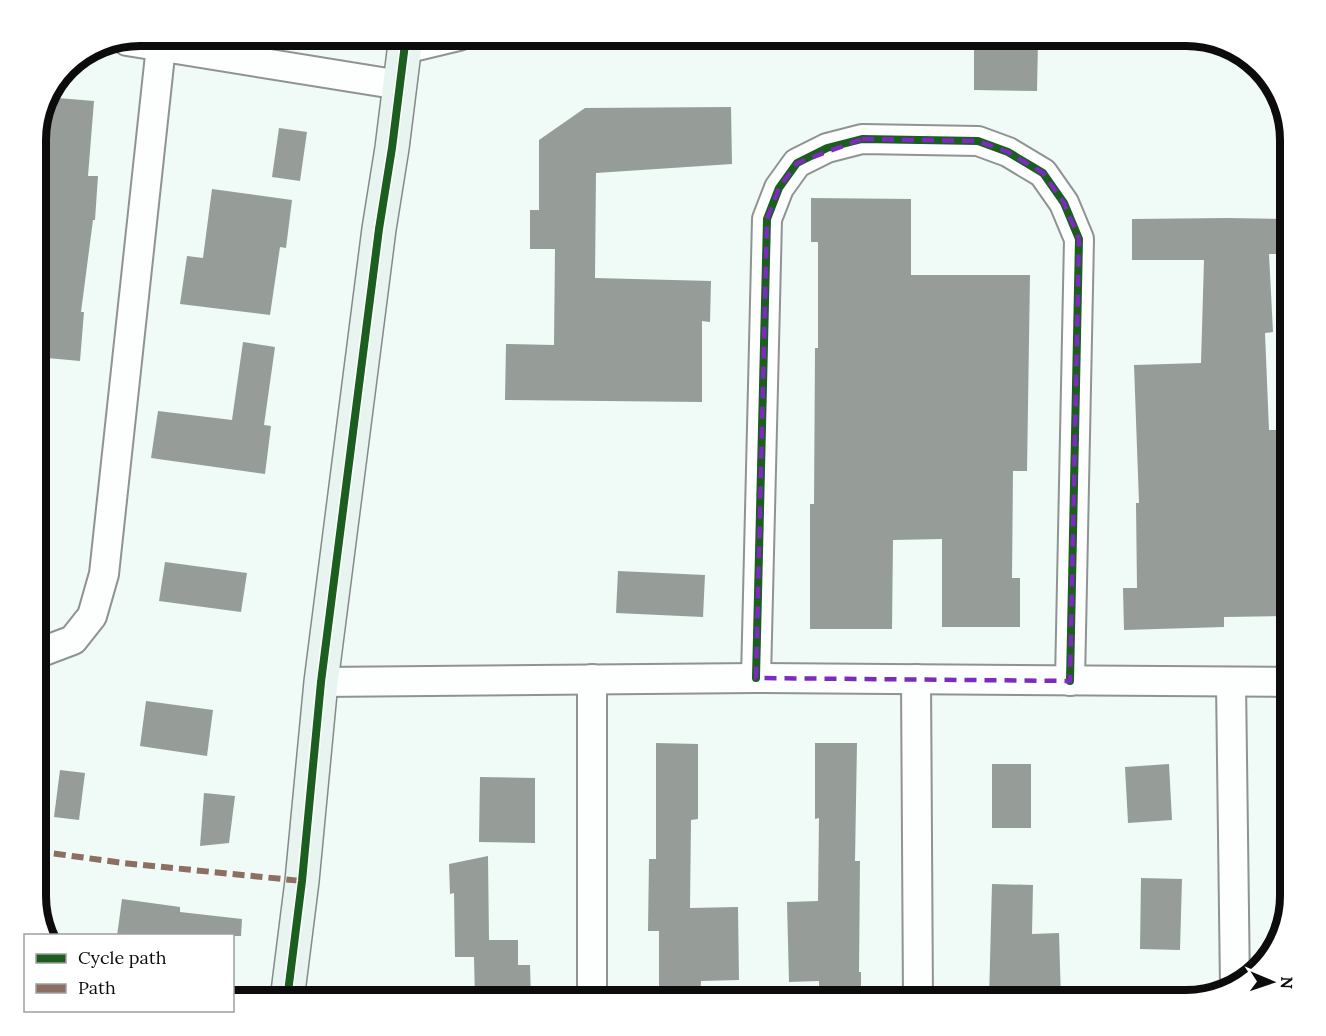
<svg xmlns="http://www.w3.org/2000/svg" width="1326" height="1036" font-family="Lora,serif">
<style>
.building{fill:#969d99}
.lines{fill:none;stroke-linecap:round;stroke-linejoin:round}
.street-casing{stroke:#8f9391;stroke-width:32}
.secondary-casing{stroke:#858a88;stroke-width:36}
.street{stroke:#fdfefe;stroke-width:28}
.secondary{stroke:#e8f4f0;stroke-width:33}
.quiet{stroke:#8d6e63;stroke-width:6;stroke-dasharray:12 6;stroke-linecap:butt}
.cycleway-casing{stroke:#fff;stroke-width:11}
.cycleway{stroke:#1b5e20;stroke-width:8}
.marked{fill:none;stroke:#7b2cbf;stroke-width:4.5;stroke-dasharray:12 8;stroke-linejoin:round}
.rim{fill:none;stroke:#0c0c0c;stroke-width:8}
</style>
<rect width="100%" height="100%" fill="#f0faf6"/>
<!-- building -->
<g class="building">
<path d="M 974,41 L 1038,41 L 1037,91 L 974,90 Z"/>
<path d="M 46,97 L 94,101 L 88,176 L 98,176 L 95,220 L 93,220 L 81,312 L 84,312 L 80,361 L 36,357 L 36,134 Z"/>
<path d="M 731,107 L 732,164 L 596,173 L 595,278 L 711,281 L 710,322 L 702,321 L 702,402 L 505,400 L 506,344 L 554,345 L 555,249 L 530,249 L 530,210 L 539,210 L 539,140 L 585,108 Z"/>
<path d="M 279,128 L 307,132 L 300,181 L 272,177 Z"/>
<path d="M 212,189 L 292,200 L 286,248 L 280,247 L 270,315 L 180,304 L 187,256 L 203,258 Z"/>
<path d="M 811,198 L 911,199 L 911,275 L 1030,275 L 1027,471 L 1013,471 L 1012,578 L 1020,578 L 1020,627 L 942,627 L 942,539 L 893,540 L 892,629 L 810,629 L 810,504 L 814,504 L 815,348 L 818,348 L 818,242 L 811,242 Z"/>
<path d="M 1227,218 L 1290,219 L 1290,254 L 1269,254 L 1273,332 L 1265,333 L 1269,430 L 1290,430 L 1290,616 L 1224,617 L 1224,627 L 1124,630 L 1123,588 L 1137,588 L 1136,503 L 1139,503 L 1134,365 L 1201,363 L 1204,260 L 1132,260 L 1132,219 Z"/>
<path d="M 243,342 L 275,347 L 264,425 L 271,426 L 265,474 L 151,458 L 158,411 L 232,420 Z"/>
<path d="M 165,562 L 247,573 L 241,612 L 159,601 Z"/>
<path d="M 618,571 L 705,575 L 703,617 L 616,613 Z"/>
<path d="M 146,701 L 213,710 L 207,756 L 140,746 Z"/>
<path d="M 656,743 L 698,744 L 698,819 L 691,820 L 690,908 L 738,907 L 739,980 L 701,981 L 700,1000 L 659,1000 L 659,931 L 648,931 L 649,859 L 656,859 Z"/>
<path d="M 815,743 L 857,743 L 855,861 L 860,861 L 859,972 L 861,972 L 861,1000 L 819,1000 L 819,981 L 789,982 L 787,902 L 818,901 L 819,818 L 815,819 Z"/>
<rect x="992" y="764" width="39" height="64"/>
<path d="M 1169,764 L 1172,820 L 1128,823 L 1125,767 Z"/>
<path d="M 60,770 L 85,773 L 79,820 L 54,817 Z"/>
<path d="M 480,777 L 535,778 L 535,843 L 479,842 Z"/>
<path d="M 204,793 L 235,796 L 229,843 L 200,846 Z"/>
<path d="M 488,856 L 489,940 L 518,940 L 518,965 L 530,965 L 531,1000 L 475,1000 L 474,957 L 455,957 L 454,893 L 450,894 L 449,864 Z"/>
<path d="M 1141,878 L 1182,879 L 1180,950 L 1140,949 Z"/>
<path d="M 992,884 L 1033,885 L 1032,934 L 1059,933 L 1061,1000 L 989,1000 Z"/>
<path d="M 122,899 L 180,907 L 180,912 L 242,919 L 241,936 L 117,936 Z"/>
</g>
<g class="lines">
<!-- street casing -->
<g class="street-casing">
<g id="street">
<path d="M 127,41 L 400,85"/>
<path d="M 405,49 L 459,36"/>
<path d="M 36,654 L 73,640 L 92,616 L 104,574 L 161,46"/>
<path d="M 756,678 L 767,219 L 779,188 L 797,163 L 827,148 L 862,139 L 978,141 L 1008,152 L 1043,173 L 1064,203 L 1079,239 L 1070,681"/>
<path d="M 916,679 L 918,1000"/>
<path d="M 321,682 L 756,678 L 1290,682"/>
<path d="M 1231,682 L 1235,987"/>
<path d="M 592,1000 L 592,679"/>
</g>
</g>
<!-- secondary casing -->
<g class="secondary-casing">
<path id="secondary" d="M 287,1000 L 302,881 L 321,682 L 379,229 L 392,148 L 406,36"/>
</g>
<!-- street -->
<use href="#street" class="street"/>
<!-- secondary -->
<use href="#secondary" class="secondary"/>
<!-- quiet -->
<path class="quiet" d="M 36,851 L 123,863 L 302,881"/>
<!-- cycleway casing -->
<g class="cycleway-casing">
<g id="cycleway">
<path d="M 756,678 L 767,219 L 779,188 L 797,163 L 827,148 L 862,139 L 978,141 L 1008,152 L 1043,173 L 1064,203 L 1079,239 L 1070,681"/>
<path d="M 287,1000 L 302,881 L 321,682 L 379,229 L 392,148 L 406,36"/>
</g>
</g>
<!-- cycleway -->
<use href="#cycleway" class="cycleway"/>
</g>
<!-- marked area -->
<path class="marked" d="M 862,139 L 978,141 L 1008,152 L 1043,173 L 1064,203 L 1079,239 L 1070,681 L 756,678 L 767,219 L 779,188 L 797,163 Z"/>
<!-- crop -->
<path d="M0 0H1326V1036H0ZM140 46H1186A94 94 0 0 1 1280 140V896A94 94 0 0 1 1186 990H140A94 94 0 0 1 46 896V140A94 94 0 0 1 140 46Z" fill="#fff" fill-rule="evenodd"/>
<path class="rim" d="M140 46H1186A94 94 0 0 1 1280 140V896A94 94 0 0 1 1186 990H140A94 94 0 0 1 46 896V140A94 94 0 0 1 140 46Z"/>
<!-- legend -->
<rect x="24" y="934" width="210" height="78" fill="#ffffff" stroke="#9e9e9e" stroke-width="1.5"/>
<rect x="36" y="954" width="30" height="9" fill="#1b5e20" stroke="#9e9e9e" stroke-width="1.5"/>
<text x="78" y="964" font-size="18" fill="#0c0c0c">Cycle path</text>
<rect x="36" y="984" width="30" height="9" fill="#8d6e63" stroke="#9e9e9e" stroke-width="1.5"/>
<text x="78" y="994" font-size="18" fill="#0c0c0c">Path</text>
<!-- north arrow -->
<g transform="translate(1272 982) rotate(92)" stroke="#ffffff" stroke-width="4.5" paint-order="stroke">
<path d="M0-4.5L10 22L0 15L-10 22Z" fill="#0c0c0c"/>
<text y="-9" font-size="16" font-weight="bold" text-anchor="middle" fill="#0c0c0c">N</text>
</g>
</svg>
